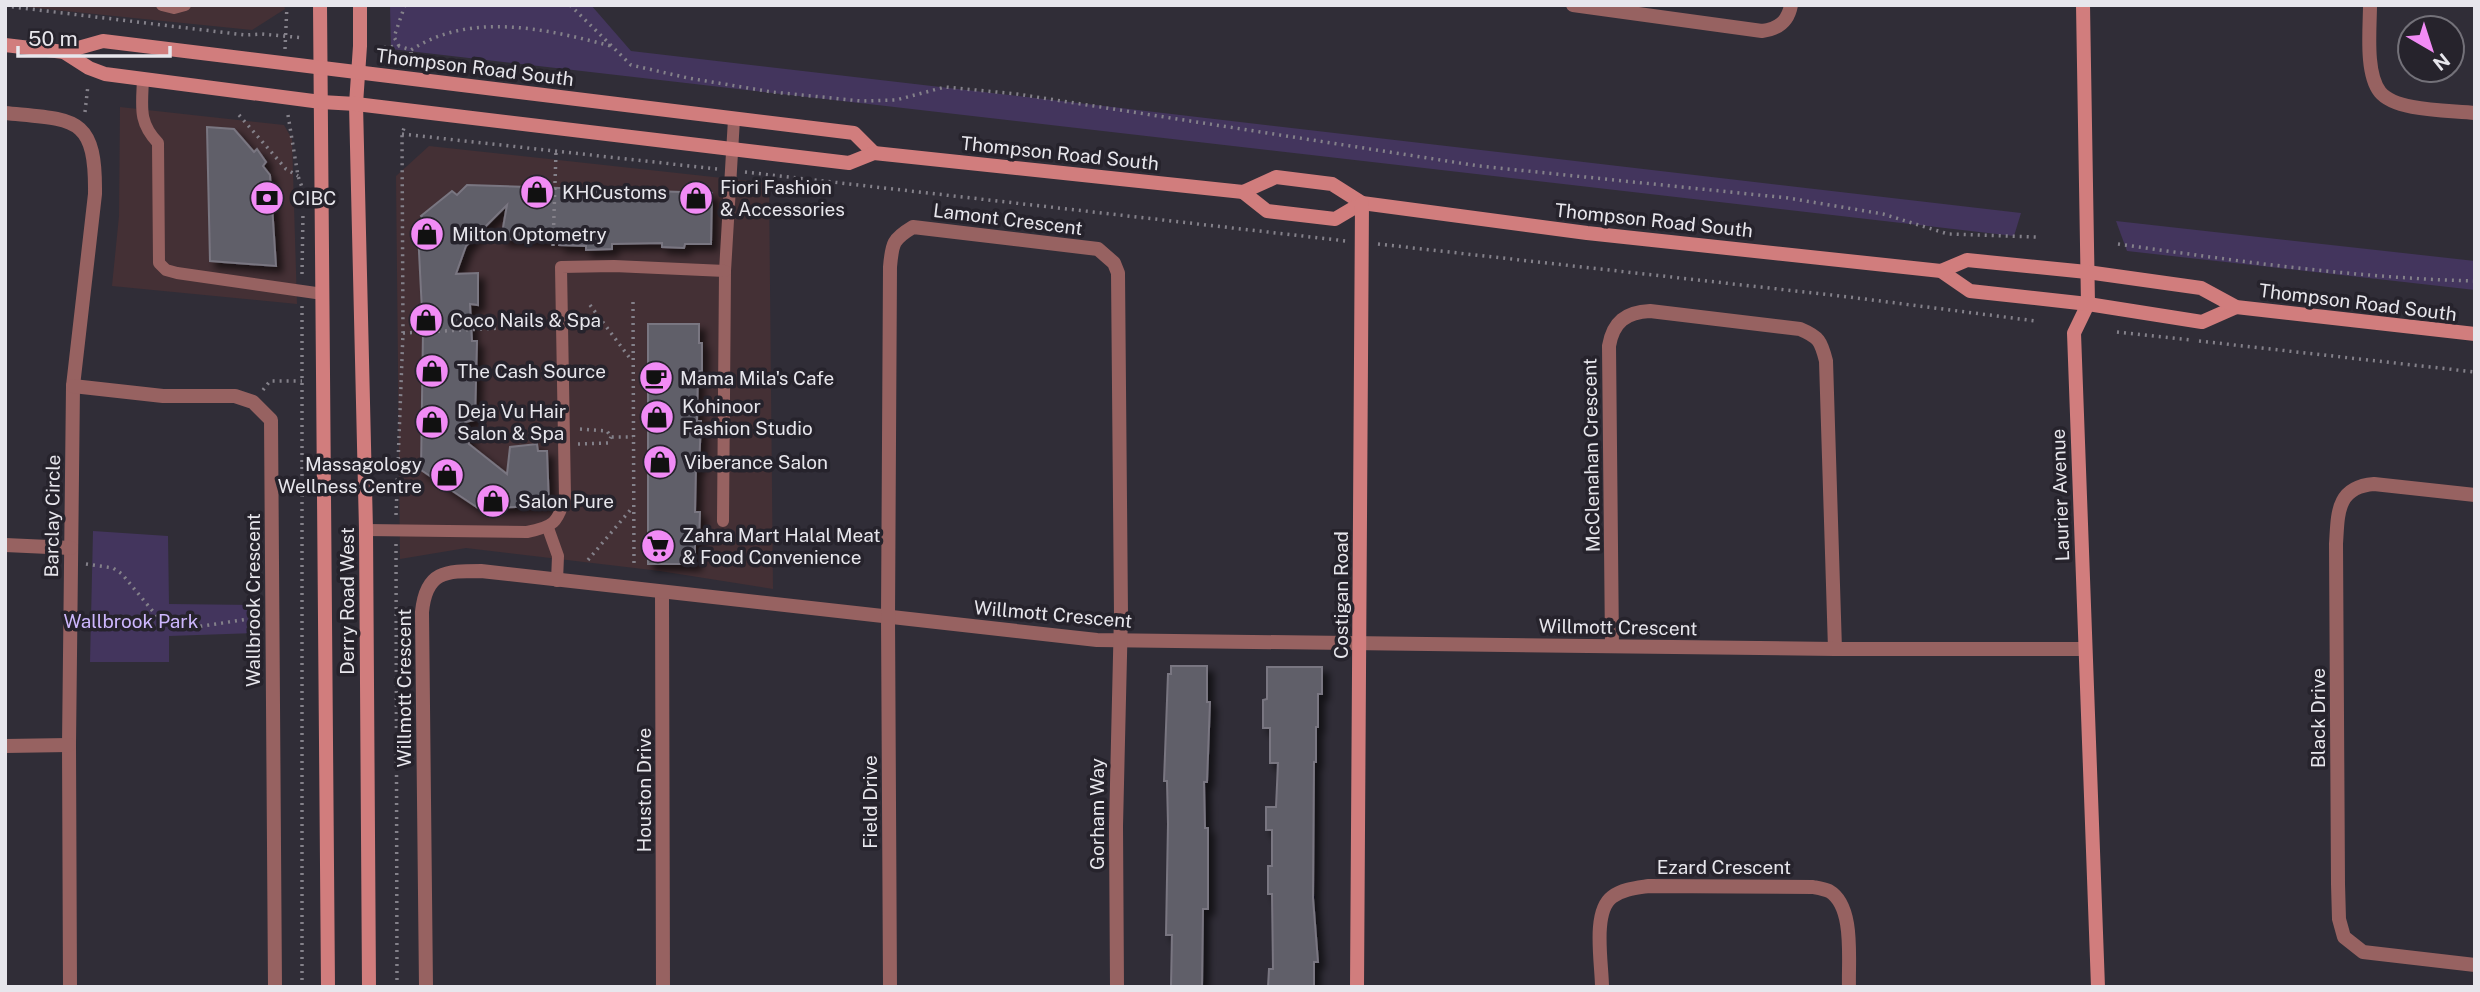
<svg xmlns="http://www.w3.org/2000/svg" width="2480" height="992" font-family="'Public Sans',sans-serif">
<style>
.commercial{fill:#443035}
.green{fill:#43355d}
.building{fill:#615e69;stroke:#797681;stroke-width:2;filter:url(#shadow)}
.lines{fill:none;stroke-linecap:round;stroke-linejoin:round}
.path{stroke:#84818a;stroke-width:3.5;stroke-dasharray:2 5;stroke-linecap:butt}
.lane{stroke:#976261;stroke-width:12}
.street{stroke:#976261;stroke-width:14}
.secondary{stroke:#d17d7d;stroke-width:14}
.labels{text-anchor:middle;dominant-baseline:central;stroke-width:7;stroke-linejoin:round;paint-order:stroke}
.street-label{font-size:19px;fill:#e7e6ec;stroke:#26232c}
.poi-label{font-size:19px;fill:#e7e6ec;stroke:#26232c;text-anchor:start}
.park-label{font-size:19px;fill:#cdb7fd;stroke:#26232c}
</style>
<defs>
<filter id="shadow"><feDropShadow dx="6" dy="6" stdDeviation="3.5" flood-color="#0009"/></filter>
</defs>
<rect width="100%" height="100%" fill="#302d37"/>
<!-- commercial -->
<g class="commercial">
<path d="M 6,5 L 284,5 L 285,9 L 252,30 Z"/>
<path d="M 120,107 L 284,125 L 292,139 L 297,304 L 112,286 L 119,216 Z"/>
<path d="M 429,146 L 769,183 L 773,589 L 660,571 L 466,548 L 400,559 L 396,176 Z"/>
</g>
<!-- green -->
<g class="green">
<path d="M 390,5 L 591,5 L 631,51 L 2021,213 L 2014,236 L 391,49 Z"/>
<path d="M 2116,221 L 2475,261 L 2475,290 L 2127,251 Z"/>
<path d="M 93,531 L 168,536 L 169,604 L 256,605 L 257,633 L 169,636 L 169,662 L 90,662 Z"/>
</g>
<!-- building -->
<g class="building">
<path d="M 207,127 L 234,129 L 254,152 L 257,149 L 266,162 L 263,166 L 270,175 L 276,266 L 210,261 Z"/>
<path d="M 467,185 L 712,193 L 711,244 L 685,244 L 684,248 L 662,247 L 662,243 L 612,244 L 612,249 L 586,250 L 586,246 L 559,245 L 559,241 L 501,239 L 507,205 L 466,246 L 456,274 L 478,273 L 478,305 L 470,304 L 472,341 L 477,341 L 475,420 L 465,422 L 469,444 L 507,474 L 510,447 L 537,444 L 538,451 L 547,451 L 549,506 L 478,508 L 421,470 L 423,331 L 418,232 L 427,225 L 421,216 L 452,191 L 457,195 Z"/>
<path d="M 648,324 L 699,324 L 699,343 L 702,343 L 702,371 L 698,371 L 697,421 L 701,421 L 699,467 L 696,466 L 695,512 L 700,512 L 699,540 L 695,540 L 695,564 L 648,564 Z"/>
<path d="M 1171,666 L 1207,666 L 1207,702 L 1210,702 L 1207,782 L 1204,782 L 1205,828 L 1208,828 L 1208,909 L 1203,909 L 1202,987 L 1171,987 L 1172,935 L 1166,935 L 1168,824 L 1167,781 L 1164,781 L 1168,674 L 1171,674 Z"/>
<path d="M 1267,667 L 1322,667 L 1322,694 L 1318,694 L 1318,727 L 1316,727 L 1316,762 L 1314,762 L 1313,898 L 1318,962 L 1314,962 L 1314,987 L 1268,987 L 1269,969 L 1273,969 L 1272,894 L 1268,894 L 1268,866 L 1272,866 L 1272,830 L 1266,830 L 1266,807 L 1276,807 L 1278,763 L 1270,763 L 1270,728 L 1263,728 L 1263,700 L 1267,699 Z"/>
</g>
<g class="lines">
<!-- path -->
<g class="path">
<path d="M 570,5 L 631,65 L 688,78 L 772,92 L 861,101 L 896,100 L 945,87 L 1017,94 L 1479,166 L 1788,198 L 1883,214 L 1948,234 L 2037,237"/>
<path d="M 5,6 L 245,35 L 262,34 L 304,38"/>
<path d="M 399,46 L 394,37 L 405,5"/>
<path d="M 377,48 L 399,46 L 411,50 C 471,11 547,29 611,46"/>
<path d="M 285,49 L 287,5"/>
<path d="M 411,61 L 411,50"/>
<path d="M 85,112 L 88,85"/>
<path d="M 239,115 L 286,169 L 298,176"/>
<path d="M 288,115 L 298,176 L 303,190"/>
<path d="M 402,134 L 717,169"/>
<path d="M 745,172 L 1346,241"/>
<path d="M 1378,244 L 1849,297 L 2036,321"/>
<path d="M 2118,244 C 2237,261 2355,278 2475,281"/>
<path d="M 553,246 L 556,152"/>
<path d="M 302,274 L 303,212"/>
<path d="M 633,302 L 634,567"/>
<path d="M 590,305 L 632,361"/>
<path d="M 302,306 L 302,987"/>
<path d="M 2117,332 L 2191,340"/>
<path d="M 403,333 L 503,328"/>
<path d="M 2199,341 L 2475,372"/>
<path d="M 263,390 L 270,381 L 302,381"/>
<path d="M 580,429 L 607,431 L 611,437 L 633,437"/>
<path d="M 578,444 L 608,443 L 611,437"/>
<path d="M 396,515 L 403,333 L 402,134 L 405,125"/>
<path d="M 396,544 L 397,987"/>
<path d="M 588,560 L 632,508"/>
<path d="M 86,564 L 113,568 L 122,574 L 160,620 L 183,629 L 255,618"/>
</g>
<!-- lane -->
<g class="lane">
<path d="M 162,5 L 174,8 L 185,5"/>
<path d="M 143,79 C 142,107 138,122 158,143 L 159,263 L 166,270 L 177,273 L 323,294"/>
<path d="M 723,521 L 725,271 L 734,119"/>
<path d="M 548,528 L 558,556 L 557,581"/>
<path d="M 366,530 L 527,532 C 553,527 558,523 565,497 L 561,267 L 614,266 L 725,271"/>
</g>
<!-- street -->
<g class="street">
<path d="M 1573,5 L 1762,31 C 1778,29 1788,22 1791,5"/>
<path d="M 2370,5 C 2370,28 2365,73 2380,92 C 2396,112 2451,110 2475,113"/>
<path d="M 5,113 C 75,120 96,115 95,194 L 73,386 L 69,745 L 70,987"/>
<path d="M 73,386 L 163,396 L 235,396 L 253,402 L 271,420 L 275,987"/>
<path d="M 2475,495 L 2374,484 C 2336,487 2338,514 2336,544 L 2338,884 L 2339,919 L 2344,937 L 2363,952 L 2475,965"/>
<path d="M 5,545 L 71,548"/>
<path d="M 662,593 L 663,987"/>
<path d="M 1612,646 L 1609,346 C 1613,322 1626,312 1650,311 L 1800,329 C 1819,337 1821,341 1826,361 L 1835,649"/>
<path d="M 5,746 L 69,745"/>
<path d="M 426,987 L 422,612 C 426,571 445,571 481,571 L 1097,640 L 1835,649 L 2085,649"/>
<path d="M 890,987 L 888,617 L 890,267 C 892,243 893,239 913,227 L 1098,249 L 1114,263 L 1118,273 L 1121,614 L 1116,826 L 1117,987"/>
<path d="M 1602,987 C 1602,964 1592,912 1612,897 C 1623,889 1636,888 1649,886 L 1813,887 C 1818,888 1824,889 1829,891 C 1855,906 1848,960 1849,987"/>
</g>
<!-- secondary -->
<g class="secondary">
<path d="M 320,5 L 328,987"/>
<path d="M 360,5 L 360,46 L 356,104 L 366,530 L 369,987"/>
<path d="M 2083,5 L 2088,304 L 2074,333 L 2098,987"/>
<path d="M 5,45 L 64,52 L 103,41 L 854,133 L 874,153"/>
<path d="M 64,52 L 89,68 L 105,74 L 321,102 L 356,104 L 849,163 L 874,153 L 1243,192 L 1276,177 L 1332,184 L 1362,203 L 1587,233 L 1941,271 L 1970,291 L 2088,304 L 2202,322 L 2236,307"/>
<path d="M 1243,192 L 1267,211 L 1335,219 L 1362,203"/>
<path d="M 1941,271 L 1967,260 L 2087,272 L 2201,288 L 2236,307 L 2475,334"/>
<path d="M 1357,987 L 1362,203"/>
</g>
</g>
<!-- icons -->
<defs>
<g id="shop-disc" transform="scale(1.75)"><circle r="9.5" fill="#f18bf5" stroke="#26232c"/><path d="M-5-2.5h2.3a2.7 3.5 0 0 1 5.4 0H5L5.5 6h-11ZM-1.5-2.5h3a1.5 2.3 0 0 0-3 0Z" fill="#111"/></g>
<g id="bank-disc" transform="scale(1.75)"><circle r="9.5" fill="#f18bf5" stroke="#26232c"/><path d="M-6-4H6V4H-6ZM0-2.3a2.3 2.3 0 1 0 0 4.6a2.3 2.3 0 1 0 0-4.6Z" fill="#111"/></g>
<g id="cafe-disc" transform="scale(1.75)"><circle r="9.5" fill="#f18bf5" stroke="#26232c"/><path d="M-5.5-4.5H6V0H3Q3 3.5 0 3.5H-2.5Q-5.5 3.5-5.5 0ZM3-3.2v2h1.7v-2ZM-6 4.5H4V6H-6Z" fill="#111"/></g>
<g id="supermarket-disc" transform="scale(1.75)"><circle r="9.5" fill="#f18bf5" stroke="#26232c"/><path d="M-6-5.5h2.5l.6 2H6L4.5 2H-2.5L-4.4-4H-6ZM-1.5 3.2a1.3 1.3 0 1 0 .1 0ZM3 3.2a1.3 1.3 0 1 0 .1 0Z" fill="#111"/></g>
</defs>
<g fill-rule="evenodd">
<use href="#shop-disc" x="537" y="192"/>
<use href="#bank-disc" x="267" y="198"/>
<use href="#shop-disc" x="696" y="198"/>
<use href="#shop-disc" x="427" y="234"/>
<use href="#shop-disc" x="426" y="320"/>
<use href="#shop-disc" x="432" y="371"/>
<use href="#cafe-disc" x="656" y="378"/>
<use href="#shop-disc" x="657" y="417"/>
<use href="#shop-disc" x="432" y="422"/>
<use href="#shop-disc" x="660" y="462"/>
<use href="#shop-disc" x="447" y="475"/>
<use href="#shop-disc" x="493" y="501"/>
<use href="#supermarket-disc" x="658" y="546"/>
</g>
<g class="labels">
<!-- street labels -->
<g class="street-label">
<text transform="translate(475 67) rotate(7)">Thompson Road South</text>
<text transform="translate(1060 153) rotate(6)">Thompson Road South</text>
<text transform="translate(1008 219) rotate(7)">Lamont Crescent</text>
<text transform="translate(1654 220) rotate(6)">Thompson Road South</text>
<text transform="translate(2358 302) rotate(7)">Thompson Road South</text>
<text transform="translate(1591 455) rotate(-91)">McClenahan Crescent</text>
<text transform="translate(2060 495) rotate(-92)">Laurier Avenue</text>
<text transform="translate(52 516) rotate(-89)">Barclay Circle</text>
<text transform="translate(1341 595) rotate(-90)">Costigan Road</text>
<text transform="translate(253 600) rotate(-90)">Wallbrook Crescent</text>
<text transform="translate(347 601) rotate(-90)">Derry Road West</text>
<text transform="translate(1053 614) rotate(5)">Willmott Crescent</text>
<text transform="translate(1618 627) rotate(1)">Willmott Crescent</text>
<text transform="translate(404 688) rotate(-90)">Willmott Crescent</text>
<text transform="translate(2318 718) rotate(-90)">Black Drive</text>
<text transform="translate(644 790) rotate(-90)">Houston Drive</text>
<text transform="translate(870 802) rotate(-90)">Field Drive</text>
<text transform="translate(1097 814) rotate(-90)">Gorham Way</text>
<text x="1724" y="867">Ezard Crescent</text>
</g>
<!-- poi labels -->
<g class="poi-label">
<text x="720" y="187">Fiori Fashion<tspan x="720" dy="22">&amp; Accessories</tspan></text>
<text x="562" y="192">KHCustoms</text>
<text x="292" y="198">CIBC</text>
<text x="452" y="234">Milton Optometry</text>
<text x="450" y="320">Coco Nails &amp; Spa</text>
<text x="457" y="371">The Cash Source</text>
<text x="680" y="378">Mama Mila's Cafe</text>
<text x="682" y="406">Kohinoor<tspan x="682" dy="22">Fashion Studio</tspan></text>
<text x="457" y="411">Deja Vu Hair<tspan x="457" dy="22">Salon &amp; Spa</tspan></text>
<text x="684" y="462">Viberance Salon</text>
<text x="422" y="464" text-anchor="end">Massagology<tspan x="422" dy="22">Wellness Centre</tspan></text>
<text x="518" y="501">Salon Pure</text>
<text x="682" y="535">Zahra Mart Halal Meat<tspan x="682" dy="22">&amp; Food Convenience</tspan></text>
</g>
<!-- park labels -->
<g class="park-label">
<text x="131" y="621">Wallbrook Park</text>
</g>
</g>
<!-- border -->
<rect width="2480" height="992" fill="none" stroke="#e7e6ec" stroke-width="14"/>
<!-- north arrow -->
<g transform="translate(2431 49) rotate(141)"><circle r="33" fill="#26232c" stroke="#737179" stroke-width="2"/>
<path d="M0-5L12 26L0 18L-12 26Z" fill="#f18bf5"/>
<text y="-10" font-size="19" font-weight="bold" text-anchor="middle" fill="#e7e6ec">N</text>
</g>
<!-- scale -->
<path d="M18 46v10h152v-10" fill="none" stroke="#e7e6ec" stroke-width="3.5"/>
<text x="28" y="46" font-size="21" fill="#e7e6ec" stroke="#26232c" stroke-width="5" paint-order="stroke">50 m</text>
</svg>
